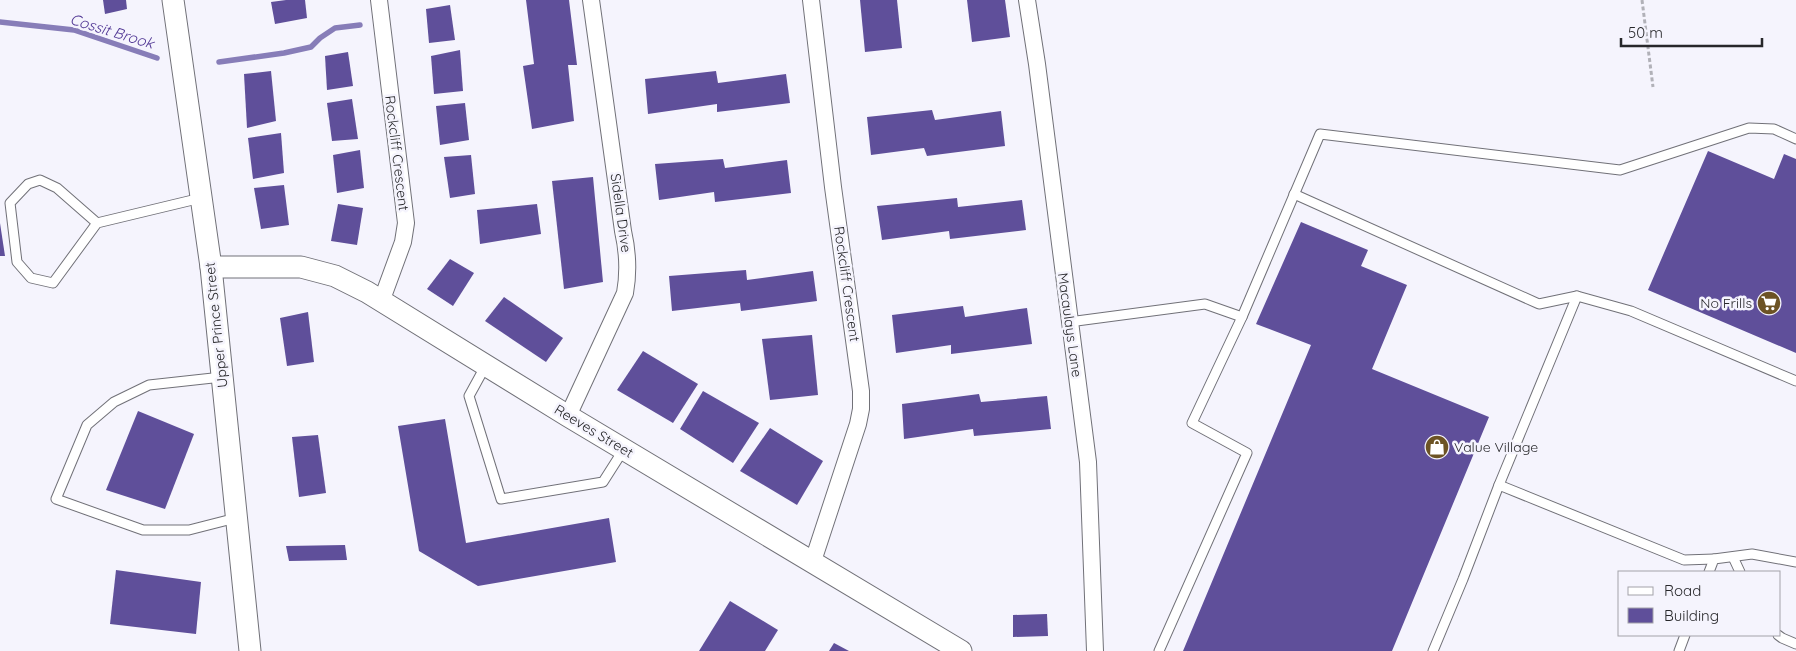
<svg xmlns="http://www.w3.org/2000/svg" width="1796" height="651" font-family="Quicksand,sans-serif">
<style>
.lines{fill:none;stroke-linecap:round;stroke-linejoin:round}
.stream{stroke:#877db8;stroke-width:5.5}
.building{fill:#5f4f9a}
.service-casing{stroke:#717178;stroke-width:11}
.minor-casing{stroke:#717178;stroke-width:18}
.tertiary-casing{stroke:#717178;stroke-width:23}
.path{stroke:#b1b1b8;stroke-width:3;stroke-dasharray:4 2.5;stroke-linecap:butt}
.service{stroke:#fff;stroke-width:9}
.minor{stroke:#fff;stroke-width:16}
.tertiary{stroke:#fff;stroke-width:21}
.labels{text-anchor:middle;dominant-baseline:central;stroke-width:5;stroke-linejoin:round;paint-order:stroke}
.street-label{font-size:14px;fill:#27272a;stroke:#f5f4fd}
.poi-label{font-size:14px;fill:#27272a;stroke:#f5f4fd;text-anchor:end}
.water-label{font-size:15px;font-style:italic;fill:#4f3593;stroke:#f5f4fd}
</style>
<rect width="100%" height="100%" fill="#f5f4fd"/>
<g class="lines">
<!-- stream -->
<g class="stream">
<path d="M 0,22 L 74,30 L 157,58"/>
<path d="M 219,62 L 284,53 L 311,47 L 320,38 L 335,28 L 360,25"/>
</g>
</g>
<!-- building -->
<g class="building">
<path d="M 103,0 L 126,0 L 127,9 L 105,14 Z"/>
<path d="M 286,0 L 305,0 L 307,18 L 275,24 L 271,2 Z"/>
<path d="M 526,0 L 569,0 L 577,65 L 568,65 L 574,121 L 532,129 L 523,66 L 534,64 Z"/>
<path d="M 860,0 L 897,0 L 902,48 L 865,52 Z"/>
<path d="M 967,0 L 1005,0 L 1010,37 L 972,42 Z"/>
<path d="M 450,5 L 455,40 L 429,43 L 426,9 Z"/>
<path d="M 460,50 L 463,91 L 434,94 L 431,56 Z"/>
<path d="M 348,52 L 353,86 L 327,90 L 325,56 Z"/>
<path d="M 271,71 L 276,121 L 247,128 L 244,74 Z"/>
<path d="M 716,71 L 718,83 L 786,74 L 790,103 L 717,112 L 717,104 L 648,114 L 645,79 Z"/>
<path d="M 352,99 L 358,139 L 332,141 L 327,103 Z"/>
<path d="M 465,103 L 469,140 L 440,145 L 436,106 Z"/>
<path d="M 932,110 L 935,120 L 1001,111 L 1005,146 L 927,156 L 924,148 L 871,155 L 867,117 Z"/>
<path d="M 281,133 L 284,173 L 253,179 L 248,138 Z"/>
<path d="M 360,150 L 364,188 L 337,193 L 333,155 Z"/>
<path d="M 1708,151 L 1774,179 L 1784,154 L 1796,159 L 1796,353 L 1648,290 Z"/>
<path d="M 471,155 L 475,194 L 450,198 L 444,157 Z"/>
<path d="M 723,159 L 725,168 L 787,160 L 791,193 L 715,202 L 714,192 L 659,200 L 655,164 Z"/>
<path d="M 593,177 L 603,282 L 564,289 L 552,181 Z"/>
<path d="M 284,185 L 289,225 L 261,229 L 254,188 Z"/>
<path d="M 957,198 L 958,207 L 1022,200 L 1026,230 L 950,239 L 949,231 L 882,240 L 877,206 Z"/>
<path d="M 338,204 L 363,208 L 357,245 L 331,241 Z"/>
<path d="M 537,204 L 541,234 L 480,244 L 477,210 Z"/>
<path d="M 1301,222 L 1368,250 L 1361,266 L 1407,285 L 1372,369 L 1489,417 L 1392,651 L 1183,651 L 1311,345 L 1256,324 Z"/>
<path d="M 0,223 L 5,256 L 0,256 Z"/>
<path d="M 450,259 L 474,273 L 453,306 L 427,289 Z"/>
<path d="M 746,270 L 747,280 L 813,271 L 817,301 L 741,311 L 740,303 L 672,311 L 669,276 Z"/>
<path d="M 504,297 L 563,338 L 546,362 L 485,321 Z"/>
<path d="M 963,306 L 965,317 L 1027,308 L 1032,344 L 951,354 L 951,345 L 896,353 L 892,315 Z"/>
<path d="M 308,312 L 314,362 L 287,366 L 280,318 Z"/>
<path d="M 812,335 L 818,395 L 770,400 L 762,339 Z"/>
<path d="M 643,351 L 698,384 L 673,423 L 617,390 Z"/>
<path d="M 703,391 L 759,423 L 733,463 L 680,429 Z"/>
<path d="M 979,394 L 981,402 L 1047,396 L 1051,429 L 974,436 L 973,429 L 904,439 L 902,404 Z"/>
<path d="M 138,411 L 194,434 L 165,509 L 106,490 Z"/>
<path d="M 445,419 L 466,543 L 609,518 L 616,562 L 478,586 L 419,551 L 398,426 Z"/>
<path d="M 770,428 L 823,461 L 797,505 L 740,471 Z"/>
<path d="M 318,435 L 326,493 L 299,497 L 292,437 Z"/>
<path d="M 345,545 L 347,560 L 289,561 L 286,546 Z"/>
<path d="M 116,570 L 201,582 L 196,634 L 110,624 Z"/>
<path d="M 730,601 L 778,630 L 765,651 L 699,651 Z"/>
<path d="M 1047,614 L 1048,636 L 1013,637 L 1013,615 Z"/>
<path d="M 834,643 L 849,651 L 829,651 Z"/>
</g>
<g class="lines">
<!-- service casing -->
<g class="service-casing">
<g id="service">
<path d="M 1294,194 L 1539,304 L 1577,296"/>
<path d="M 97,223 L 57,188 L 40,180 L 28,184 L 10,203 L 17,262 L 31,278 L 53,283 L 97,223 L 201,198"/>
<path d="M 1069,322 L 1205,304 L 1242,317"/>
<path d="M 486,365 L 469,396 L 501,499 L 603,482 L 624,449"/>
<path d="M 222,377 L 149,385 L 114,402 L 87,425 L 56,499 L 143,530 L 189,530 L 236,518"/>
<path d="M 1499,485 L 1577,296 L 1631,311 L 1796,381"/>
<path d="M 1733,557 L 1740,572"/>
<path d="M 1709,572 L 1714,559 L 1752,554 L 1796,562"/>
<path d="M 1778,635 L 1782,638 L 1796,644"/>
<path d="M 1159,651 L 1247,453 L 1192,423 L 1242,317 L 1320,134 L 1620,170 L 1749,128 L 1774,129 L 1796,139"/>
<path d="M 1433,651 L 1463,579 L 1499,485 L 1684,560 L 1714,559"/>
<path d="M 1679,651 L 1685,635"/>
</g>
</g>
<!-- minor casing -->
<g class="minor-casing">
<g id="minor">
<path d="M 379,0 L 406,223 L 403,242 L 381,302"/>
<path d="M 811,0 L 833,187 L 861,391 L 861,409 L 858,424 L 813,561"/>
<path d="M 1027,0 L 1037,64 L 1088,462 L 1095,651"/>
<path d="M 568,416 L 625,293 C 629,271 628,253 623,231 L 591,0"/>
</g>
</g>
<!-- tertiary casing -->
<g class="tertiary-casing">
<g id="tertiary">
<path d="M 173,0 L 211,267 L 250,651"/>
<path d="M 211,267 L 301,267 L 335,276 L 367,292 L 568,416 L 961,651"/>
</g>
</g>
<!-- path -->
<path class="path" d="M 1642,0 L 1653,87"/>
<!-- service -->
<use href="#service" class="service"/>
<!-- minor -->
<use href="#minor" class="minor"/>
<!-- tertiary -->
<use href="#tertiary" class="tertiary"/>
</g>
<!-- icons -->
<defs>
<g id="supermarket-disc" transform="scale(1.25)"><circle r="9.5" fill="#6c5324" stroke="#f5f4fd"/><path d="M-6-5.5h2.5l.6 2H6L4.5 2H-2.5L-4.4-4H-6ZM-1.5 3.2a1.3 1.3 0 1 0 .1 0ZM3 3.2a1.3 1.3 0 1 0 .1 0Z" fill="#fff"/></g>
<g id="shop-disc" transform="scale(1.25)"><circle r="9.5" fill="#6c5324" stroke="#f5f4fd"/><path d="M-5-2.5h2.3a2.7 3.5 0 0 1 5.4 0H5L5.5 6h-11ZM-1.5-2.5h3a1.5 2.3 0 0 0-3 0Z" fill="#fff"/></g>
</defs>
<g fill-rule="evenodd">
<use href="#supermarket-disc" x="1769" y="303"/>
<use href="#shop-disc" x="1437" y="447"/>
</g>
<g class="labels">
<!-- street labels -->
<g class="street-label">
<text transform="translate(397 153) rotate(83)">Rockcliff Crescent</text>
<text transform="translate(621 213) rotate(82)">Sidella Drive</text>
<text transform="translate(847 284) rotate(82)">Rockcliff Crescent</text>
<text transform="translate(216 325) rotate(-96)">Upper Prince Street</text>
<text transform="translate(1070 325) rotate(82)">Macaulays Lane</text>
<text transform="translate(594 431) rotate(31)">Reeves Street</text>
</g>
<!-- poi labels -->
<g class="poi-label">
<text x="1752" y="303">No Frills</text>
<text x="1454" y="447" text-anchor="start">Value Village</text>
</g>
<!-- water labels -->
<g class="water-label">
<text transform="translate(112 31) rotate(17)">Cossit Brook</text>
</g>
</g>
<!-- legend -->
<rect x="1618" y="571" width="162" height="65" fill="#f5f4fd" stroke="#a3a2a9"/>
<rect x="1628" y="587" width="25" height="8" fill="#ffffff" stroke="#a3a2a9"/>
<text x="1664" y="596" font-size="15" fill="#27272a">Road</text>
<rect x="1628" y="608" width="25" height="15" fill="#5f4f9a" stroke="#a3a2a9"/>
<text x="1664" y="621" font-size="15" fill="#27272a">Building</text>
<!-- scale -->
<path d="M1621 38v8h141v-8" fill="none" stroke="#27272a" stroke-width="2.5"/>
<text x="1628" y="38" font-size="15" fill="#27272a" stroke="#f5f4fd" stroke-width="4" paint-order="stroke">50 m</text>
</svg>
